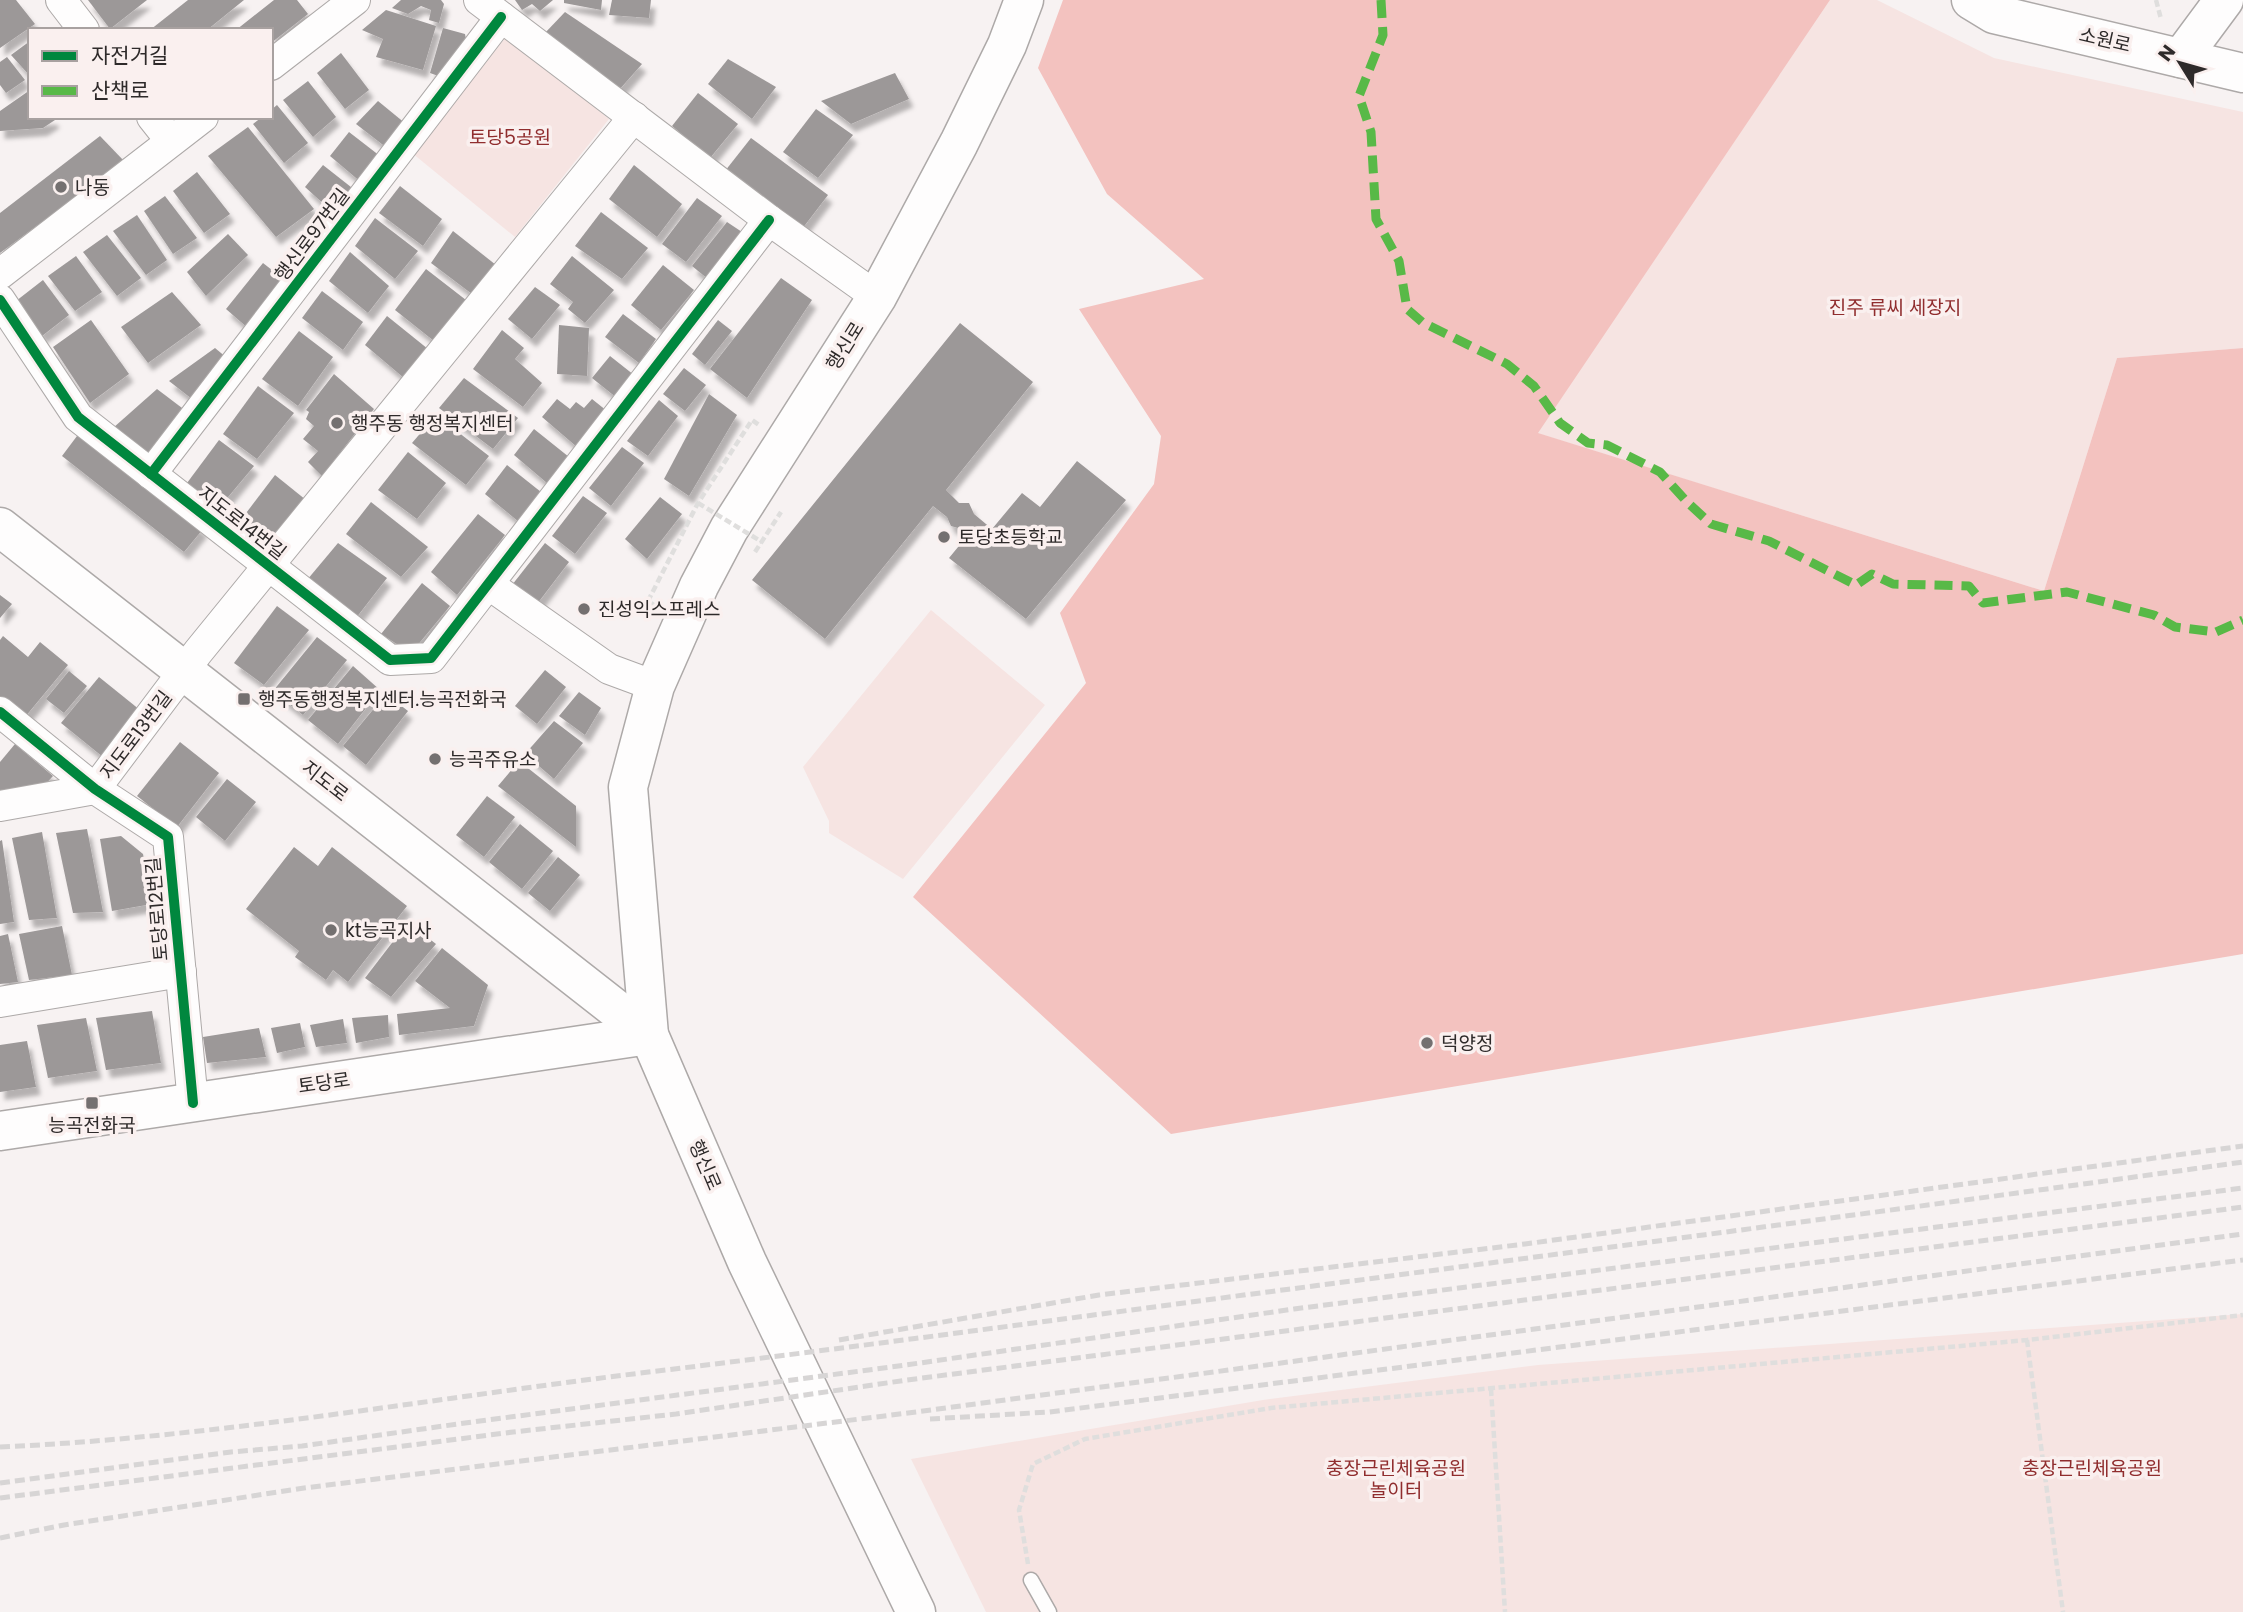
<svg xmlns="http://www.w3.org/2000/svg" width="2243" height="1612" font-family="Poppins,'Noto Sans KR',sans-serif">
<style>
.green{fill:#f6e4e2}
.forest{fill:#f3c2bf}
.building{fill:#9c9898;filter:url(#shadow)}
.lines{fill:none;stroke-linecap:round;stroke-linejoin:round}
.lane-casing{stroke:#ada9a8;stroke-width:17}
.street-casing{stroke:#ada9a8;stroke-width:32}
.secondary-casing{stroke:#ada9a8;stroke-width:41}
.path{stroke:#dfdedd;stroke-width:4.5;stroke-dasharray:7 3.5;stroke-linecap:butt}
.lane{stroke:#fefdfd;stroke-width:14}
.street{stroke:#fefdfd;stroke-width:30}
.secondary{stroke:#fefdfd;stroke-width:38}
.rail{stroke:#d7d5d5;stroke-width:5;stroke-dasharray:10 5;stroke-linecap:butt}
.path-bridge{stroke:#dfdedd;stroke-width:4.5;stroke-dasharray:7 3.5;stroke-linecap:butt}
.quiet{stroke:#58b947;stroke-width:9;stroke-dasharray:18 9;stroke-linecap:butt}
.cycleway-casing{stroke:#faf0ef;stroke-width:15}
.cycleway{stroke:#00873e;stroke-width:10}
.poi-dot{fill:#747070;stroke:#faf0ef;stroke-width:2.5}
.labels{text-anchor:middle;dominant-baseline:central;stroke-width:7;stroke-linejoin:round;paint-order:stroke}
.street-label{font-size:19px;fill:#2e2a2a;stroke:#faf0ef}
.park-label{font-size:19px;fill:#902d2e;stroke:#faf0ef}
.poi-label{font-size:19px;fill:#2e2a2a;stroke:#faf0ef;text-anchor:start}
</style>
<defs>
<filter id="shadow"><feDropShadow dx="4.5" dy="8" stdDeviation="2" flood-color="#0004"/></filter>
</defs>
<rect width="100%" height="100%" fill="#f7f2f2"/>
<!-- green -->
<g class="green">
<path d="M 1830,0 L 1877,0 L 1994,58 L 2243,112 L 2243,348 L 2117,358 L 2044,591 L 1537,433 Z"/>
<path d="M 507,36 L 609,119 L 515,237 L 412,153 Z"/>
<path d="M 931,610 L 1045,705 L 903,879 L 829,833 L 829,821 L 803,767 Z"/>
<path d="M 2243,1314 L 2243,1612 L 986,1612 L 911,1459 L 1263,1400 L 1538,1365 Z"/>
</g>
<!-- forest -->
<path class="forest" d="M 1063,0 L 1830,0 L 1538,433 L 2044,591 L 2117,358 L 2243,348 L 2243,954 L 1171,1134 L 913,897 L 1086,683 L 1060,613 L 1154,484 L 1161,436 L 1079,309 L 1204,279 L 1107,194 L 1038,68 Z"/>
<!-- building -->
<g class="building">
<path d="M 0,0 L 16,0 L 35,24 L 0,48 Z"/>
<path d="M 88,0 L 147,0 L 110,29 Z"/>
<path d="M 188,0 L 244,0 L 207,30 L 150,30 Z"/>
<path d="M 274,0 L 297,0 L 308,14 L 271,43 L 271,30 L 236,30 Z"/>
<path d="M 401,0 L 441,0 L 444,4 L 439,23 L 429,20 L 431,10 L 421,6 L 408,14 L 392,8 Z"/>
<path d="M 515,0 L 553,0 L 540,11 L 532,4 L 522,10 Z"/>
<path d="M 564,0 L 602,0 L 601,10 L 564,3 Z"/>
<path d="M 612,0 L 651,0 L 649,18 L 609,15 Z"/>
<path d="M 386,10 L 436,26 L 423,70 L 376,57 L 383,39 L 362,30 Z"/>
<path d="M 565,12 L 642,64 L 619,90 L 544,34 Z"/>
<path d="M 443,28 L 465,34 L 467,45 L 444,78 L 430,73 Z"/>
<path d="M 30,41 L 30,76 L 11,55 Z"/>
<path d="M 341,53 L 369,90 L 345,109 L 317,73 Z"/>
<path d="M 7,57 L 25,80 L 6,93 L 0,85 L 0,62 Z"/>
<path d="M 728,59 L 776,87 L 752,119 L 708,84 Z"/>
<path d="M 895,73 L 909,99 L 851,124 L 821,101 Z"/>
<path d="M 308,81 L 336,117 L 313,137 L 283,100 Z"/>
<path d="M 30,90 L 30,117 L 53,117 L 55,120 L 43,128 L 0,131 L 0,111 Z"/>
<path d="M 698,93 L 738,124 L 710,158 L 672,126 Z"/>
<path d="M 378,101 L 406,124 L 387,148 L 356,124 Z"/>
<path d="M 277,105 L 308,143 L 284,163 L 253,124 L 262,117 L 271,117 L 271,110 Z"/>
<path d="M 816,109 L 853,135 L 818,178 L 783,152 Z"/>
<path d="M 248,127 L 314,209 L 276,237 L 208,156 Z"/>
<path d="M 349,132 L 380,156 L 362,183 L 330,156 Z"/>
<path d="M 100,136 L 124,161 L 0,253 L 0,213 Z"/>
<path d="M 751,138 L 828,195 L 802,229 L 725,171 Z"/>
<path d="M 323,165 L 356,191 L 337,216 L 305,187 Z"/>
<path d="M 634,165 L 682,204 L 657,237 L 609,199 Z"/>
<path d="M 197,172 L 230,214 L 204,233 L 173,191 Z"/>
<path d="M 400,186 L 442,219 L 423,246 L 379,213 Z"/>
<path d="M 165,196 L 197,238 L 173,254 L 144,211 Z"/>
<path d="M 697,198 L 722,216 L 686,262 L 662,244 Z"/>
<path d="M 601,212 L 648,248 L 622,279 L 575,246 Z"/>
<path d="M 137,215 L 167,260 L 146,275 L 113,231 Z"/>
<path d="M 375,218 L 418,251 L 395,279 L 355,246 Z"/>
<path d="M 727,222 L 745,234 L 708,279 L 692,266 Z"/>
<path d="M 453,231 L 496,265 L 472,294 L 431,263 Z"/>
<path d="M 228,234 L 248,255 L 206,296 L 187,272 Z"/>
<path d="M 107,235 L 141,278 L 117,296 L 83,252 Z"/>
<path d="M 350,252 L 389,286 L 368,313 L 329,281 Z"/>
<path d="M 76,256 L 102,292 L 75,311 L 48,276 Z"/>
<path d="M 572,256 L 614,290 L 585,323 L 568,309 L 573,302 L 550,284 Z"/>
<path d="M 263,263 L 286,281 L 249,329 L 226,309 Z"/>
<path d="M 663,265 L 694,290 L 661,330 L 631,305 Z"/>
<path d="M 426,269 L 466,300 L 434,341 L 395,310 Z"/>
<path d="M 781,278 L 812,300 L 747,398 L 710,369 Z"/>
<path d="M 43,280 L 69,315 L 42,336 L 16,301 Z"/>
<path d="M 535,287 L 560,305 L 532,339 L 508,319 Z"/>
<path d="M 322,291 L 363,322 L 343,350 L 302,318 Z"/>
<path d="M 172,292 L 201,325 L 148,363 L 121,327 Z"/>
<path d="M 623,314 L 656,339 L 639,363 L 605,337 Z"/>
<path d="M 387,316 L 428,349 L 404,378 L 365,345 Z"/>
<path d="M 91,320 L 129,374 L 90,403 L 53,347 Z"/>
<path d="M 718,320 L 732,331 L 705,365 L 692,354 Z"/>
<path d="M 960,323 L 1033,382 L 946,490 L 959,503 L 969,503 L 974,514 L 992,529 L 1022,493 L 1040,507 L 1077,461 L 1126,500 L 1026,619 L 949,558 L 963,541 L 968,545 L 974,538 L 962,529 L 951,526 L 947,517 L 933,506 L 825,639 L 752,580 Z"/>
<path d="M 559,325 L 589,328 L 587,376 L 557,374 Z"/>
<path d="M 502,330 L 524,348 L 515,359 L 542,383 L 523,407 L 473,369 Z"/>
<path d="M 299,331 L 333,357 L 298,406 L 262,379 Z"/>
<path d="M 215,348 L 227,358 L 192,399 L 169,381 Z"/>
<path d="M 610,356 L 634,375 L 617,398 L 592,378 Z"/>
<path d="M 684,368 L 706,385 L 685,411 L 663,394 Z"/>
<path d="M 334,374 L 374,409 L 322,476 L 308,462 L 318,451 L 303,439 L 314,426 L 306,419 L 309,412 L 306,410 Z"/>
<path d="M 464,378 L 518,418 L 493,449 L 439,408 Z"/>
<path d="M 258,386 L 294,413 L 257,459 L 223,434 Z"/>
<path d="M 157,389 L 186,411 L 149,457 L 113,428 Z"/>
<path d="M 709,394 L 737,415 L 689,496 L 664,479 Z"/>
<path d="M 557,399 L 570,409 L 576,402 L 584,408 L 592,399 L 607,411 L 577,447 L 542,417 Z"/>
<path d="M 659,400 L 678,416 L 648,456 L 627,441 Z"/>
<path d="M 436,415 L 489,456 L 466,485 L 412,443 Z"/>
<path d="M 534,429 L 569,457 L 547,483 L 514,455 Z"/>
<path d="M 80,432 L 203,529 L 184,552 L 62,456 Z"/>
<path d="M 219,440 L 254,466 L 218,509 L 187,483 Z"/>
<path d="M 622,447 L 644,463 L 611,506 L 589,488 Z"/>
<path d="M 408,452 L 446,483 L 417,519 L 378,490 Z"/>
<path d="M 507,465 L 541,492 L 519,522 L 485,494 Z"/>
<path d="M 275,475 L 306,500 L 267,550 L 237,525 Z"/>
<path d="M 583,496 L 607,513 L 575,554 L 552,536 Z"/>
<path d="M 660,497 L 682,514 L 647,559 L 625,539 Z"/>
<path d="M 371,502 L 428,547 L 401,577 L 346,534 Z"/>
<path d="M 478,514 L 505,535 L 457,595 L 431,572 Z"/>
<path d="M 338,543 L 387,578 L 356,618 L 307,580 Z"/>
<path d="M 545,543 L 569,562 L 537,604 L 512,585 Z"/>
<path d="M 422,583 L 450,606 L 411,653 L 381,634 Z"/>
<path d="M 0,595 L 12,604 L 0,618 Z"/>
<path d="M 277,606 L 309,630 L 264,685 L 234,663 Z"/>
<path d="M 3,636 L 28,657 L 40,642 L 68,665 L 25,717 L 0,698 L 0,640 Z"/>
<path d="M 317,637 L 347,660 L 303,715 L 273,691 Z"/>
<path d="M 353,666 L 380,690 L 338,744 L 308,720 Z"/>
<path d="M 545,670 L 566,687 L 537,724 L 515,706 Z"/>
<path d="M 69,671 L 87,686 L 64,713 L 46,699 Z"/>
<path d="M 99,677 L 140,710 L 103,757 L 61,723 Z"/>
<path d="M 579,692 L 601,708 L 585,735 L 559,716 Z"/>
<path d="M 386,694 L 408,711 L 366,765 L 343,746 Z"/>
<path d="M 554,721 L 583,743 L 554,779 L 525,754 Z"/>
<path d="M 180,742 L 219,773 L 177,827 L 137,796 Z"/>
<path d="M 15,744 L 53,776 L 41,789 L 0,796 L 0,762 Z"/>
<path d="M 519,761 L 576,806 L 576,847 L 498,786 Z"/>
<path d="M 227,779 L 256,802 L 225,841 L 196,817 Z"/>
<path d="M 487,796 L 515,817 L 484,857 L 456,835 Z"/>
<path d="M 520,824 L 553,851 L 522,889 L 489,862 Z"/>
<path d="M 87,829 L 103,912 L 73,913 L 56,833 Z"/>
<path d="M 42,832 L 57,918 L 29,920 L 12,838 Z"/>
<path d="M 121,836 L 143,854 L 152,904 L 112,911 L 100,839 Z"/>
<path d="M 2,840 L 14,922 L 0,924 L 0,841 Z"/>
<path d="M 294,847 L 318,866 L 332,847 L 407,906 L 348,982 L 333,970 L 326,980 L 295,957 L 299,951 L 246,909 Z"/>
<path d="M 558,857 L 580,875 L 550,911 L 528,893 Z"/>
<path d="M 408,922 L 436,944 L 391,997 L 365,978 Z"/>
<path d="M 62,926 L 72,975 L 29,980 L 19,934 Z"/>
<path d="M 8,934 L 18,982 L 0,984 L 0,936 Z"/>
<path d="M 442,948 L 488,985 L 474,1026 L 399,1035 L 397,1014 L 450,1008 L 415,981 Z"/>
<path d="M 152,1011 L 161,1063 L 106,1070 L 96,1018 Z"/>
<path d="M 388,1015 L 389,1037 L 356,1043 L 352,1018 Z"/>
<path d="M 86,1018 L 97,1071 L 48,1078 L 37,1025 Z"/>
<path d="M 343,1019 L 347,1043 L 316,1047 L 310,1025 Z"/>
<path d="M 300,1023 L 305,1047 L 277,1053 L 271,1028 Z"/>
<path d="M 259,1028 L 266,1057 L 207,1063 L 203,1037 Z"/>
<path d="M 27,1041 L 36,1087 L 0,1092 L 0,1045 Z"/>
</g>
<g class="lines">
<!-- lane casing -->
<g class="lane-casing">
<path id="lane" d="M 1031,1580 L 1049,1612"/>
</g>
<!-- street casing -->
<g class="street-casing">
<g id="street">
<path d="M 61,0 L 84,30"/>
<path d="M 479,0 L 769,220 L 877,297"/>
<path d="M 271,65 L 355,0"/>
<path d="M 152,117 L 171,141"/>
<path d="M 0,274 L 203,117"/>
<path d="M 0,300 L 78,417 L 390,660 L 431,658 L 769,220"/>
<path d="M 151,474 L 501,17"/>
<path d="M 488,584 L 609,669 L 655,686"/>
<path d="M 0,712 L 95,789 L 168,837 L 193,1103"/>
<path d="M 0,806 L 95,789 L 198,652 L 634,117"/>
<path d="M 0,1002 L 181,972"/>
</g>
</g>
<!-- secondary casing -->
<g class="secondary-casing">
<g id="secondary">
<path d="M 1971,0 L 1994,14 L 2243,73"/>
<path d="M 2181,58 L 2224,0"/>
<path d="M 0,527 L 649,1035"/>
<path d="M 0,1131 L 649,1035"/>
<path d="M 916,1612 L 747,1262 L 649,1035 L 628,787 L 655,686 L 699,586 L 729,529 L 877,297 L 959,143 L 1007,45 L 1024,0"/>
</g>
</g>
<!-- path -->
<g class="path">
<path d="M 2156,0 L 2161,19"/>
<path d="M 755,552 L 781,512"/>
<path d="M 657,607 L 648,601 L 698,503 L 752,420 L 759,425"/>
<path d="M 2027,1340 L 2063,1612"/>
<path d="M 1491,1389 L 1505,1612"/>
<path d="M 1028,1564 L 1019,1510 L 1033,1464 L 1085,1439 L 1271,1408 L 2027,1340 L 2243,1315"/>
</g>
<!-- lane -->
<use href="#lane" class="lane"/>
<!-- street -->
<use href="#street" class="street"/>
<!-- secondary -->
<use href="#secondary" class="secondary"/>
<!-- rail -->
<g class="rail">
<path d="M 839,1340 L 1099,1295 L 1525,1244 L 2243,1146"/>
<path d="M 930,1419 L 1049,1412 L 1152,1399 L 2243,1260"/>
<path d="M 0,1447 C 223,1437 444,1396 666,1370 C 854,1347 1041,1322 1229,1297 C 1567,1253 1905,1209 2243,1162"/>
<path d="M 0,1483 L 231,1452 L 302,1446 L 465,1423 L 906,1365 L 1294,1309 L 2243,1188"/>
<path d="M 0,1498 L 513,1432 L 676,1414 L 907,1380 L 2243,1207"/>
<path d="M 0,1538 L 64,1525 L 304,1488 L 908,1413 L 2243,1234"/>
</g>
<!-- path-bridge -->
<path class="path-bridge" d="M 698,503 L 762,542"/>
<!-- quiet -->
<path class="quiet" d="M 1381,0 L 1383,35 L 1359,96 L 1371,132 L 1376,219 L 1399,261 L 1407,309 L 1422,322 L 1507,364 L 1534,386 L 1560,423 L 1588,443 L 1607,445 L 1660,472 L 1687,502 L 1711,524 L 1769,541 L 1856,585 L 1872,574 L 1893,584 L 1969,586 L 1983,603 L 2067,592 L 2154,615 L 2175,627 L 2216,632 L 2243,620"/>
<!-- cycleway casing -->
<g class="cycleway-casing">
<g id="cycleway">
<path d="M 0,300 L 78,417 L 390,660 L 431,658 L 769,220"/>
<path d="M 151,474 L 501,17"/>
<path d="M 0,712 L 95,789 L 168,837 L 193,1103"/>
</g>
</g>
<!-- cycleway -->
<use href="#cycleway" class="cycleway"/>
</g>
<!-- markers -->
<g class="poi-dot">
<circle cx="61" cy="187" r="7"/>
<circle cx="337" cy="423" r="7"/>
<circle cx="944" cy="537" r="7"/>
<circle cx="584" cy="609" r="7"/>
<rect x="237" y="692" width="14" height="14" rx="3.5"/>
<circle cx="435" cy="759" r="7"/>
<circle cx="331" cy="930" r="7"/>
<circle cx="1427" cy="1043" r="7"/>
<rect x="85" y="1096" width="14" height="14" rx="3.5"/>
</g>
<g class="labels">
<!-- street labels -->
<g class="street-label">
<text transform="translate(2105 40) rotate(13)">소원로</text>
<text transform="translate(312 235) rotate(-53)">행신로97번길</text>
<text transform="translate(845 346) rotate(-58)">행신로</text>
<text transform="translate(242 523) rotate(38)">지도로14번길</text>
<text transform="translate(136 735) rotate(-53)">지도로13번길</text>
<text transform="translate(325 781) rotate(38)">지도로</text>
<text transform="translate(157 909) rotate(-95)">토당로12번길</text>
<text transform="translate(324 1083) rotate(-8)">토당로</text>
<text transform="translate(705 1165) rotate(67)">행신로</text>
</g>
<!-- park labels -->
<g class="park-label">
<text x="510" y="137">토당5공원</text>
<text x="1895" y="307">진주 류씨 세장지</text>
<text x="1396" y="1468">충장근린체육공원<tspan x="1396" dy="22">놀이터</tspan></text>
<text x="2092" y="1468">충장근린체육공원</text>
</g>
<!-- poi labels -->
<g class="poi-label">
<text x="75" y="187">나동</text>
<text x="351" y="423">행주동 행정복지센터</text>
<text x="958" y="537">토당초등학교</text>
<text x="598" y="609">진성익스프레스</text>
<text x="258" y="699">행주동행정복지센터.능곡전화국</text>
<text x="449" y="759">능곡주유소</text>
<text x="345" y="930">kt능곡지사</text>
<text x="1441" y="1043">덕양정</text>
<text x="92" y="1125" text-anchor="middle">능곡전화국</text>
</g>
</g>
<!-- legend -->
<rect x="28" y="28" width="245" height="91" fill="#faf0ef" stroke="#a8a1a0" stroke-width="2"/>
<rect x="42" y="51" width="35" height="10" fill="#00873e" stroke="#a8a1a0" stroke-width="2"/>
<text x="91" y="63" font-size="21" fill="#2e2a2a">자전거길</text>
<rect x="42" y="86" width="35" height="10" fill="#58b947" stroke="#a8a1a0" stroke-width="2"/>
<text x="91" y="98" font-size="21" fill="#2e2a2a">산책로</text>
<!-- north arrow -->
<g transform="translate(2180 63) rotate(307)" stroke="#faf0ef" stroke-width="5" paint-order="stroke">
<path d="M0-5L12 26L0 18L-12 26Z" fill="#2e2a2a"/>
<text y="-10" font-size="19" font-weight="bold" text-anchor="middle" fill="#2e2a2a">N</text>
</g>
</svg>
